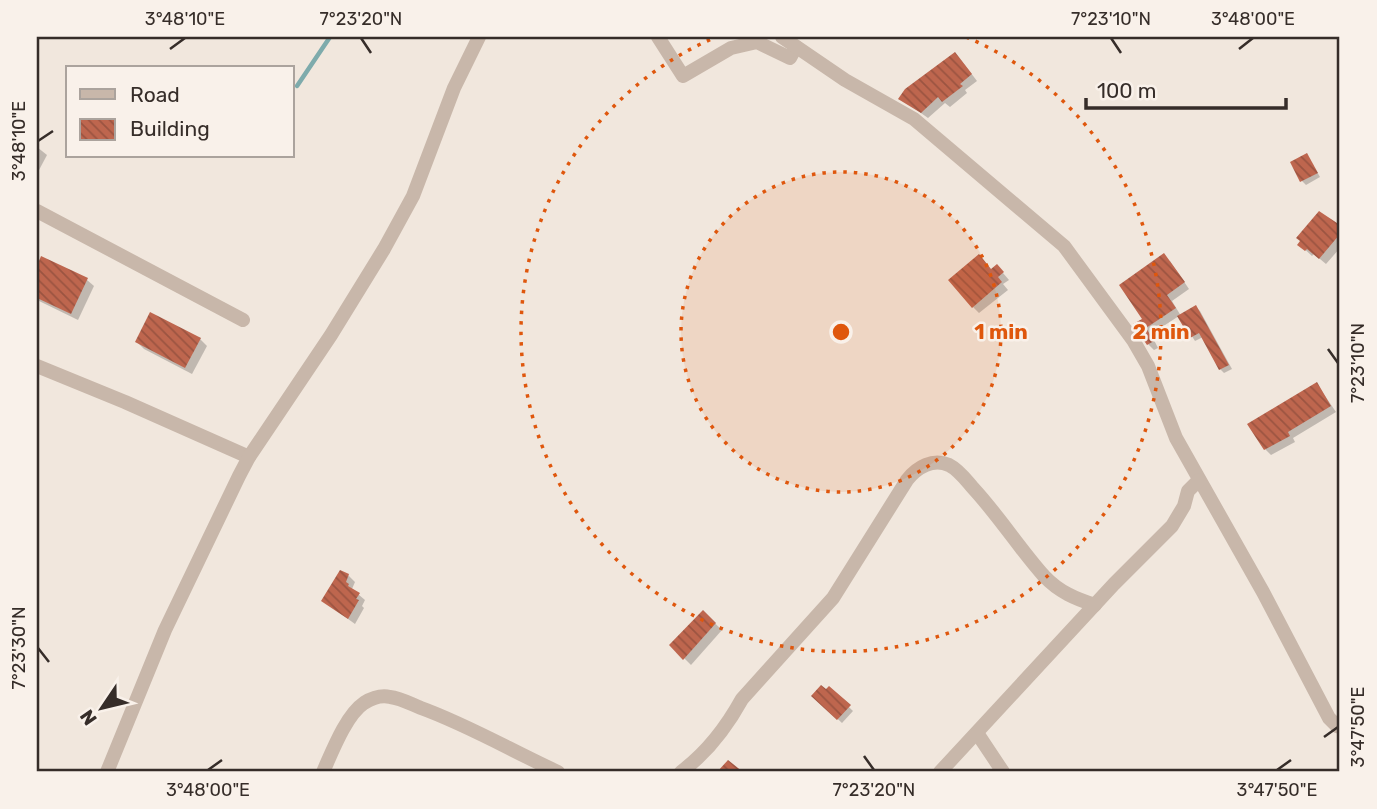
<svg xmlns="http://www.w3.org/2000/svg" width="1377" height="809" font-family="Rubik,sans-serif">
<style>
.shadow{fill:#0003}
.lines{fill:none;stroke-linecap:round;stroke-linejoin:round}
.stream{stroke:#7eabac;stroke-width:4.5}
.building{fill:url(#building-back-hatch)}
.street{stroke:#c8b7aa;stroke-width:14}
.ticks{fill:none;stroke:#362d29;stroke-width:2.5}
.ring{fill:none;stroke:#df570d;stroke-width:3.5;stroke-dasharray:3.5 7}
.centre{fill:#df570d;stroke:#f9f1ea;stroke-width:3.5}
.ring-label{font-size:21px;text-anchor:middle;font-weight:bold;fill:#df570d;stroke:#f9f1ea;stroke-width:5;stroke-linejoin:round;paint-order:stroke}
.neatline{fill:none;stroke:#362d29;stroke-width:2.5}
.ticks-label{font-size:18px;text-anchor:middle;fill:#362d29}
</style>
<defs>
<pattern id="building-back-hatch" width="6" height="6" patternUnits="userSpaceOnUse" patternTransform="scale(1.75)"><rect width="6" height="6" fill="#be664e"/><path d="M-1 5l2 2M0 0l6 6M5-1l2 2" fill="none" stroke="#9b5441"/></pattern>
</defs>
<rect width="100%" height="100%" fill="#f1e7dd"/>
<!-- shadow -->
<g class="shadow">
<path d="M 961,60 L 977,81 L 965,90 L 967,93 L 950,107 L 945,103 L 928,118 L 901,99 Z"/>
<path d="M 37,147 L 47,155 L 38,172 L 37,172 Z"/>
<path d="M 1307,155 L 1320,177 L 1306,185 L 1302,181 Z"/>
<path d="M 1320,213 L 1340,228 L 1340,248 L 1326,264 L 1314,254 L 1312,256 L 1299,244 Z"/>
<path d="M 42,259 L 87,280 L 94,286 L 78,320 L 37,300 L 37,270 Z"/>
<path d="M 1170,261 L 1189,289 L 1172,301 L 1181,316 L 1196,307 L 1200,311 L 1232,369 L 1224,373 L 1220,369 L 1203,337 L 1195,341 L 1179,316 L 1151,334 L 1158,348 L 1154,350 L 1148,344 L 1145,320 Z"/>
<path d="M 997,266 L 1009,280 L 1003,284 L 1008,290 L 979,313 L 973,307 L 991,271 Z"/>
<path d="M 200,339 L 207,346 L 192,374 L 144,349 L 137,342 Z"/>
<path d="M 1317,384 L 1336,412 L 1293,438 L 1295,442 L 1271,455 L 1265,449 Z"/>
<path d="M 348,575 L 355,582 L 352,589 L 365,600 L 362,606 L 364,608 L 355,624 L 323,601 Z"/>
<path d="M 703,612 L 722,630 L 691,665 L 671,645 Z"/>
<path d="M 829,688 L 853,711 L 842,723 L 813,696 Z"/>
</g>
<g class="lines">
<!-- stream -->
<path class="stream" d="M 297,86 L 330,37"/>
</g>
<!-- building -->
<g class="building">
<path d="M 955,52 L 972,74 L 960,84 L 963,86 L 942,102 L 938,97 L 921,113 L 898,99 L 905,89 Z"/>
<path d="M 1307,153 L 1318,173 L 1300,182 L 1290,162 Z"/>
<path d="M 1319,211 L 1340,225 L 1340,234 L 1319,259 L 1307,249 L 1305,251 L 1297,245 L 1300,241 L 1296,238 Z"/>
<path d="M 1164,253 L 1185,282 L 1167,295 L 1176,308 L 1146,328 L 1154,341 L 1147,345 L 1133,324 L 1142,319 L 1119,285 Z"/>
<path d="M 979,254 L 991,269 L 997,264 L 1004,272 L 998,277 L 1002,282 L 972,308 L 948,280 Z"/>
<path d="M 41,256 L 88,278 L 71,314 L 37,298 L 37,266 Z"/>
<path d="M 1196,305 L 1229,365 L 1219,370 L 1199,333 L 1190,338 L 1177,316 Z"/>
<path d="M 150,312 L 201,338 L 185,368 L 135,342 Z"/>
<path d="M 1317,382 L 1331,406 L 1288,432 L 1290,436 L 1264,450 L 1247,424 Z"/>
<path d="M 340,570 L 349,574 L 346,582 L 349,584 L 348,586 L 360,593 L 356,599 L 359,600 L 348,619 L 321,601 Z"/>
<path d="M 703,610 L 716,623 L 683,660 L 669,645 Z"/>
<path d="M 821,685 L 826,689 L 829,686 L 851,705 L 837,720 L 811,696 Z"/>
<path d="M 728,760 L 743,772 L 717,772 Z"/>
</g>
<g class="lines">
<!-- street -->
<g class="street">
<path d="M 658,37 L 683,76 L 731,48 L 757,42 L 790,58 L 796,47"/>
<path d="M 782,37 L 845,80 L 914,119 L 1064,246 L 1133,340 L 1148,366 L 1176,438 L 1263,592 L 1329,718 L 1337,726 L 1340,727"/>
<path d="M 37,211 L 243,320"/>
<path d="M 37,366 L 125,402 L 249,457"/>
<path d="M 977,733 L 1003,772"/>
<path d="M 107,772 L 165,630 L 239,476 L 249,457 L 331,335 L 384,249 L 413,196 L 454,88 L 479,37"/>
<path d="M 323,772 C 332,752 346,715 364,703 C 372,698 381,695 390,697 C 400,698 411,704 421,708 C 468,725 512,751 558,772"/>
<path d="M 681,772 C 708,752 726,728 742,699 L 833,598 L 907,480 C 917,467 933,458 949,465 C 959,470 966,480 973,488 C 999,516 1019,548 1044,576 C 1059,592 1076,599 1095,605"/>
<path d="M 940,772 L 1114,584 L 1172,526 L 1184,506 L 1188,491 L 1199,480"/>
</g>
</g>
<!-- ticks -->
<path class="ticks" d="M 361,38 L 371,53M 1111,38 L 1121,53M 170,49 L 185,38M 1239,49 L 1253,38M 38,141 L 53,131M 1328,349 L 1338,363M 38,648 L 49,662M 1324,737 L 1338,727M 864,756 L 874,770M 208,770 L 222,760M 1277,770 L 1291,760"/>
<!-- distance rings -->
<circle cx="841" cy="332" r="160" fill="#df570d" fill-opacity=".12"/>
<g class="ring">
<circle cx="841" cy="332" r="160"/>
<path d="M966 37A320 320 0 1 1 716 37"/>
</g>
<circle cx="841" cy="332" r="10" class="centre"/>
<g class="ring-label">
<text x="1001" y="339">1 min</text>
<text x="1161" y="339">2 min</text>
</g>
<!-- border -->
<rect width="1377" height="809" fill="none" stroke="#f9f1ea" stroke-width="77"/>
<!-- legend -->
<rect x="66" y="66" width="228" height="91" fill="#f9f1ea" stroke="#aba39d" stroke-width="2"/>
<rect x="80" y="89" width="35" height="10" fill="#c8b7aa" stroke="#aba39d" stroke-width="2"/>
<text x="130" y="102" font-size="21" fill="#362d29">Road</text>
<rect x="80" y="119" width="35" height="21" fill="url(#building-back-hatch)" stroke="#aba39d" stroke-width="2"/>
<text x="130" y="136" font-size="21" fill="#362d29">Building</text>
<!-- north arrow -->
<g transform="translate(102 708) rotate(235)" stroke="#f9f1ea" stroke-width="5" paint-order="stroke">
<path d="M0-5L12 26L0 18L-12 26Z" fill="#362d29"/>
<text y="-10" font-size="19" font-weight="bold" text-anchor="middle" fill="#362d29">N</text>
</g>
<!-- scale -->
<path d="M1086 98v10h200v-10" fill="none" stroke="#362d29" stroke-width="3.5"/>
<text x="1097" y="98" font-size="21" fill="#362d29" stroke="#f9f1ea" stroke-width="5" paint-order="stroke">100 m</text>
<rect x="38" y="38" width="1300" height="732" class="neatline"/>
<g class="ticks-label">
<text x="185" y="25">3°48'10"E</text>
<text x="361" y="25">7°23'20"N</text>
<text x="1111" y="25">7°23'10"N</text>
<text x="1253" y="25">3°48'00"E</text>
<text transform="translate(19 141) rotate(-90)" y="6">3°48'10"E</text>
<text transform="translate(1358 363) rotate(-90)" y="6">7°23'10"N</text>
<text transform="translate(19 648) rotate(-90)" y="6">7°23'30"N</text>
<text transform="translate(1358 727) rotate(-90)" y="6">3°47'50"E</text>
<text x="208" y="796">3°48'00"E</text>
<text x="874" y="796">7°23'20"N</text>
<text x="1277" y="796">3°47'50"E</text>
</g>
</svg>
